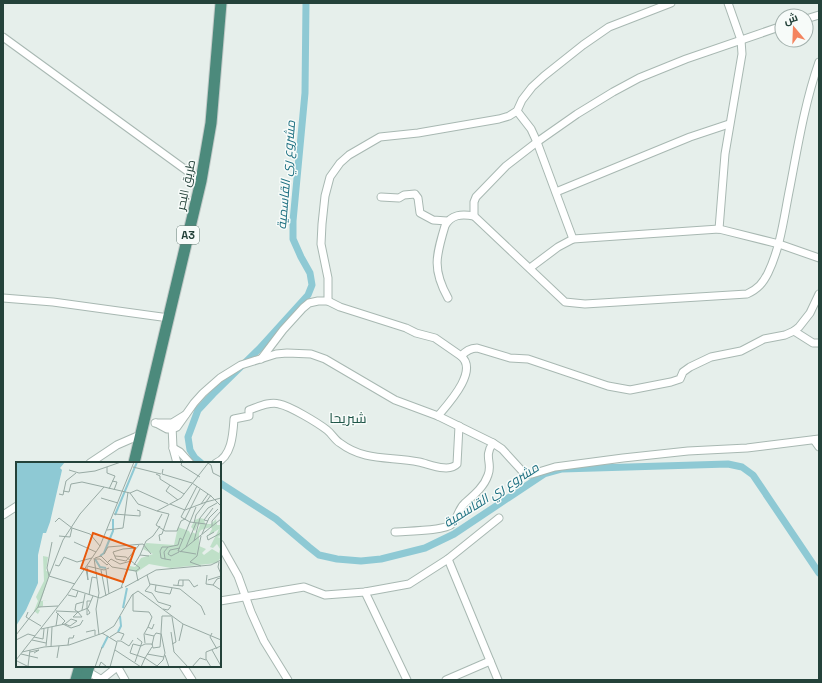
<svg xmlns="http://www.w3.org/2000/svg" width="822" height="683" font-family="'Space Grotesk',Cairo,sans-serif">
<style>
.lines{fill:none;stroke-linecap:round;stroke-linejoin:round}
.canal{stroke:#8ec9d4;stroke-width:7}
.minor-casing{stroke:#a8b8b2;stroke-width:9}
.trunk-casing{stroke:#c2cac8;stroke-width:13}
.minor{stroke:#fff;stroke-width:7}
.trunk{stroke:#4c8a7c;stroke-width:11}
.labels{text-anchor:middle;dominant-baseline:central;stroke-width:3;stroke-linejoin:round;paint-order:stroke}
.shield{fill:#f7fbf9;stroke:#637a73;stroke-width:1}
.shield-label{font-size:11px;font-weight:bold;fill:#24423a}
.street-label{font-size:12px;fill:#24423a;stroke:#f7fbf9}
.water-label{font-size:13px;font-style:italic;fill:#1c6f80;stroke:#f7fbf9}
.quarter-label{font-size:14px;fill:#1f5548;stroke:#f7fbf9}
.inset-river{fill:none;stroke:#8ec9d4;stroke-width:2}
.inset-road{fill:none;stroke:#98aaa4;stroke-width:1}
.view{fill:#e8590c;fill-opacity:0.15;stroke:#e8590c;stroke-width:2}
.inset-edge{fill:none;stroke:#24423a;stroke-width:2}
</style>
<rect width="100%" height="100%" fill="#e6efeb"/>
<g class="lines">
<!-- canal -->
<g class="canal">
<path d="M 201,463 L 195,458 L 190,450 L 188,437 L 198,410 L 213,394 L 259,349 L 308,295 L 312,285 L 310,273 L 301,257 L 293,239 L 293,221 L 305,93 L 306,3"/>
<path d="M 220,483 L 276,519 L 309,547 L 319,555 L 337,559 L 361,561 L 381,559 L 425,548 L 454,534 L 544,474 L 562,469 L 728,464 L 742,467 L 753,475 L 819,573"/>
</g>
<!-- minor casing -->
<g class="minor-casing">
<g id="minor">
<path d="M 806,19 L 819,15"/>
<path d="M 782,26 L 686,59 L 639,78 L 613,92 L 577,114 L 537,142 L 506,166 L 476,197 L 474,202 L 474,216 L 565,302 L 585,304 L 747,294 C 758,289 763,283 768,273 C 781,246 784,216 790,187 C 798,145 805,102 819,62"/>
<path d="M 3,37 L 201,181"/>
<path d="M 517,111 L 531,129 L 537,142 L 573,239"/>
<path d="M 556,192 L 690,137 L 729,124"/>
<path d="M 381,197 L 399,198 L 404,195 L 415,194 L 418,198 L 420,213 L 433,220 L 447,221"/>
<path d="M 719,229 L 725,154 L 742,54 L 741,40 L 728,3"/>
<path d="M 530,268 L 558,247 L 573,239 L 719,229 L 779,244 L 819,258"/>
<path d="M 3,298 L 53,302 L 169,318"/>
<path d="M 448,298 C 432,269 436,256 445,226 C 451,214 462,214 474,216"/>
<path d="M 328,301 L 328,278 L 321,244 L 322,224 L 325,196 L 330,177 L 340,163 L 349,155 L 380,137 L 418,133 L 499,119 L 509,116 L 517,111 L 522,100 L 532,87 L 544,76 L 583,45 L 609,27 L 671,3"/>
<path d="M 794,331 L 813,343 L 819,343"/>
<path d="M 261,359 L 283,330 L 303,308 L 309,303 L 318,301 L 328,301 L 340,307 L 406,328 L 416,333 L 435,338 L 461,356"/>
<path d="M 438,416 C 448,404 479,371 461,356 C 466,351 470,348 477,348 L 510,358 L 528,359 L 608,386 L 630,390 L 671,382 L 680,379 L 683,372 L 690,367 L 711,357 L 741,351 L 764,339 L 785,335 L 794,331 L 799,327 L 810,313 L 819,294"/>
<path d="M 155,423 L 172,423 L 185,415"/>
<path d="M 156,423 L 167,429 L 172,429 L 177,427 L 194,403 L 203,393 L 220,378 L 241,365 L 276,354 L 287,353 L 311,354 L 325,359 L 395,400 L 438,416 L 493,443 L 502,449 L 523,472 L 528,474 L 532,474 L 555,467 L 623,458 L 688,451 L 747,448 L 819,439"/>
<path d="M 172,426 L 173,448 L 177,463"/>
<path d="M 814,440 L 819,447"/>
<path d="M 173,448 L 180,452 L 190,463"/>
<path d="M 90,463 L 117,445 L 140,435"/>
<path d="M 216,463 C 232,456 233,434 234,419 L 249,416 L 249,410 C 258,407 270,401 279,404 C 290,406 318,423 327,430 C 332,434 335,440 340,443 C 365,462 391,456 419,462 C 429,464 449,473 457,464 L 459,426"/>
<path d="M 3,515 L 17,506"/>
<path d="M 395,532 C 406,531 445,531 452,524 C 458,518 458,509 465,503 C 474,495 484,487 488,475 C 493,463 483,457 493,443"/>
<path d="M 220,544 L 238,576 L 251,612 L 264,641 L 288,680"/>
<path d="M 448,559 L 498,680"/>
<path d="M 365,592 L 407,680"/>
<path d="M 220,601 L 304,587 L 325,595 L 365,592 L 409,584 L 448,559 L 499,518"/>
<path d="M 117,666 L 125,680"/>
<path d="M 183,666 L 192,680"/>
<path d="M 87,671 L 102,680"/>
<path d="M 102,679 L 117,667"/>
<path d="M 446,680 L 490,661"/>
</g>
</g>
<!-- trunk casing -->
<g class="trunk-casing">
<g id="trunk">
<path d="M 134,463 L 201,181 L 211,123 L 221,3"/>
<path d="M 76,680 L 80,666"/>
<path d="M 85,680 L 89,666"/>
</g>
</g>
<!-- minor -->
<use href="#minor" class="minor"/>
<!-- trunk -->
<use href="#trunk" class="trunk"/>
</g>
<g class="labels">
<!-- shield labels -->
<rect class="shield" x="177" y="226" width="22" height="18" rx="3"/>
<g class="shield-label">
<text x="188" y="235">A3</text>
</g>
<!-- street labels -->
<g class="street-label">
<text transform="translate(186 185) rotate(-78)">طريق البحر</text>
</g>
<!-- water labels -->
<g class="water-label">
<text transform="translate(286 175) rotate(-85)">مشروع ري القاسمية</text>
<text transform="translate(491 495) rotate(-32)">مشروع ري القاسمية</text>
</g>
<!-- quarter labels -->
<g class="quarter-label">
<text x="348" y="418">شبريحا</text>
</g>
</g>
<!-- overview -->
<g transform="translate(16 462)">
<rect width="205" height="205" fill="#e6efeb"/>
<path d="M 184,56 L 188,57 L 189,62 L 195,62 L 200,57 L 201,63 L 205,63 L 205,74 L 201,75 L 205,76 L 205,95 L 201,101 L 155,106 L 133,102 L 121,110 L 112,108 L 114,104 L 119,105 L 125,96 L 137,92 L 127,87 L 130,81 L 158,83 L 162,65 L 173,69 L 175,73 L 176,70 L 180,72 L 184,63 L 182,62 L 179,69 L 175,65 L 179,58 ZM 195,65 L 196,67 L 192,74 L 203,67 L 194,85 L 197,86 L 201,82 L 204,87 L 203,91 L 196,87 L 188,93 L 186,91 L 190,87 L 183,84 L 183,71 L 185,68 ZM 27,94 L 32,95 L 30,109 L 34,110 L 25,139 L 32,138 L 27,139 L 27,144 L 21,147 L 24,148 L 22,152 L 18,149 L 22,139 L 20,135 L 28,119 Z" fill="#bfe0c8" fill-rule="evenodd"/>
<path d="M 0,0 L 49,0 L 44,6 L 46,8 L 34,60 L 30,71 L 27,71 L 22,93 L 22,121 L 10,148 L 0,164 Z" fill="#8ec9d4"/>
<path class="inset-river" d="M 99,53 L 121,0M 84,94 L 88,91 L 97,69 L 97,57M 79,97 L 84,105 L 90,106M 107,146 L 111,126M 102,170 L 105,164 L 104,154M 86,186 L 92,174"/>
<path class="inset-road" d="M 166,0 L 165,3 L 184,15M 190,0 L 195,3 L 197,11 L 205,15M 91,5 L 91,11 L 99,14 L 93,27M 117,5 L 145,12M 147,7 L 146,12 L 176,21 L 195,34 L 205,44M 53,8 L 63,11 L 79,9 L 105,0M 140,12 L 144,14 L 144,17 L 168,32M 96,19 L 101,20 L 98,28M 154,23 L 150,29 L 162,38M 181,24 L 165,55 L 174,60 L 190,62M 47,29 L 53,30 L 55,22 L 66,20 L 88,25M 114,31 L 121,28 L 152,42M 43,32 L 47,33 L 50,19 L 60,11M 85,36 L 102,41M 154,42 L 169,48 L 190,40 L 195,33M 185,42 L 192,32M 141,49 L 153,52 L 146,72 L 143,73 L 144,79M 98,52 L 124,54 L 124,49 L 121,48M 146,52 L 140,63 L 149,69 L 161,69 L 165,59 L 169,57M 169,57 L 184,27M 192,59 L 188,58 L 197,46M 39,60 L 43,56 L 56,66 L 74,72 L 84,84M 174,60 L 162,89 L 180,92M 174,60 L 180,45M 178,61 L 180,53 L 190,40 L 205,36M 196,64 L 196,59 L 205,49M 91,68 L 107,66 L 112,30M 198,70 L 191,74 L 192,78 L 205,71M 186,72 L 193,56 L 202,47M 43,74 L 54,75 L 56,66M 185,74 L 181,94 L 174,100 L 185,104M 178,79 L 184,56 L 192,46 L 201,41M 58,80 L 80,90M 170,85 L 180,61M 120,86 L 107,87 L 97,90 L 100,97 L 110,99 L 123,83M 163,90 L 155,94 L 152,92 L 154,88 L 164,86M 164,90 L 205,57M 88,92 L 92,85 L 127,82 L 135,92M 124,93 L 130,79 L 137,74 L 144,64M 99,94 L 110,95 L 124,106 L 120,109 L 122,119M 78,96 L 83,131 L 80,147 L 83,173M 79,96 L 85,94 L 96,105 L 120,109M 78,97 L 84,97 L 91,103 L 93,101M 149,97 L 145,96 L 144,89 L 146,85 L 152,85M 155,98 L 149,97 L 148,90 L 152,85 L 162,83 L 164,76 L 167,78M 92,100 L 95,97 L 104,102 L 115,99M 203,100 L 202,105 L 205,112M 39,103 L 43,104 L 48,95 L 61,100 L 76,96M 118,103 L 124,93 L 133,94M 71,104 L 88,108 L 93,106M 70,107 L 72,118 L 71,105M 85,108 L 90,134M 90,108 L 93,132M 191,113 L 190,122 L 197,123M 33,114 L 47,78 L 64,52 L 88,25 L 114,31 L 122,42 L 141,49 L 165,36 L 193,0M 33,114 L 59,122M 204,116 L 201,117 L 197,123 L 205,128M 192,118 L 205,114M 134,122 L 164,127 L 185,144 L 189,153M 140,123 L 139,129 L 142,130 L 154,132 L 156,126M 157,123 L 167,124 L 167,118M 162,123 L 163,118 L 173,118 L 178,125 L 182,123M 109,125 L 140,108 L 195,103 L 205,98M 105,126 L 111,108M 56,127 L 84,136 L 107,125M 129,129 L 136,131 L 142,140 L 155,144 L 152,148 L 147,147M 129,129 L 134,123 L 131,113M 117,132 L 117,149 L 133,150 L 136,155 L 132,165 L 136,167 L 138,162M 52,133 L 60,135 L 62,129M 73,133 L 76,115 L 81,116M 22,145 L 33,114 L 31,106 L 36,80M 71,146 L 74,151 L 71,153 L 71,139 L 75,139M 66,148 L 69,132M 40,149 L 62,150M 12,150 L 10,155 L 25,164M 40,150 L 49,159 L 46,162M 62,150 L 66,155 L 57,155 L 62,150 L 72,146 L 77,134M 62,150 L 59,148 L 60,142 L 67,140M 47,162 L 55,166 L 64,163 L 67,158M 40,164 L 42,151M 25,167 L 49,162 L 54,164 L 61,159 L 55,157 L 49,162M 70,170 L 79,168 L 79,173M 155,170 L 158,190 L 172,205M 86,171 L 101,180 L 94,205M 196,171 L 194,175 L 201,187M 129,172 L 138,174 L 136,183M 0,173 L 22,145 L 42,144M 18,175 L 27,177 L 28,167M 94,175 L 102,170 L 108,172 L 105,178M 0,178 L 12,172 L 19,174M 16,178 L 30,181M 101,179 L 105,179 L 113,184 L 117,178M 163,179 L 167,162M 129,181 L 128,172 L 132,165M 156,182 L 160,180 L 156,155M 52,183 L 53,176 L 57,176 L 58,173M 30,184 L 32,166M 125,184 L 117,182 L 114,191 L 129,196 L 136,185M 125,184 L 129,182 L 136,182 L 137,186 L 144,185 L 145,172 L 140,171 L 138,174M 35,185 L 36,165M 14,188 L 12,204 L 14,205M 99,188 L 125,205M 196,188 L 205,204M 6,190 L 28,185 L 53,183 L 87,171 L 98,164 L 116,133 L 122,129 L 167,162 L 205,178M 14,190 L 23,188 L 18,191M 5,192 L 22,196M 131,192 L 148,195M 149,193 L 153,205M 41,196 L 43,184M 0,198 L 51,133 L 84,84 L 118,0M 1,199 L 13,205M 119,200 L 126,180 L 121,176M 79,205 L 86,185M 83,205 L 85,200 L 91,205M 125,205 L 129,196 L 141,204 L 147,198 L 149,191 L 145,171 L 146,154 L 156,154M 176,205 L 184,196 L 190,198M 195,205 L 190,197 L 190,190 L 205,184"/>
<path class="view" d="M 77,71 L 119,86 L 107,120 L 65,106 Z"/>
<rect width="205" height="205" class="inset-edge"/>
</g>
<!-- border -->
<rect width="822" height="683" fill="none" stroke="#24423a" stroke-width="8"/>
<!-- north arrow -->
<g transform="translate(794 28) rotate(341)"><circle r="19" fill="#f7fbf9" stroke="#a3b1ad"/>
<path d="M0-3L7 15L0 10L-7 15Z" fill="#f4845f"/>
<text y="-6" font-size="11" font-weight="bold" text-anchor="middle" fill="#24423a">ش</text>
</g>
</svg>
